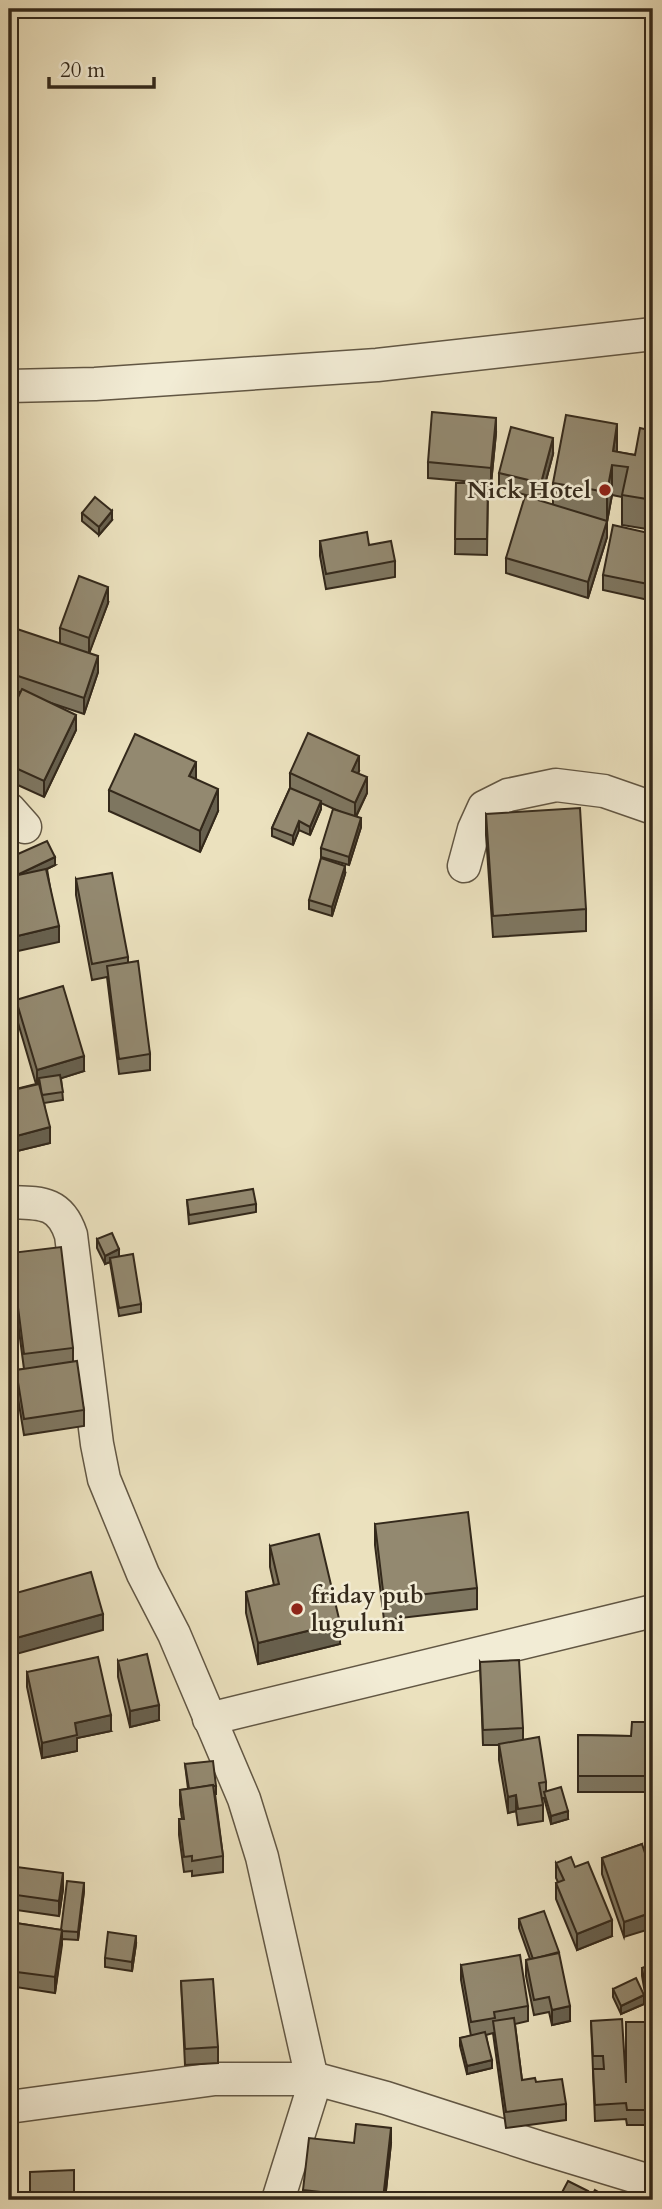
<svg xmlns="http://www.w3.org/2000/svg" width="662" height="2209" font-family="Cardo,serif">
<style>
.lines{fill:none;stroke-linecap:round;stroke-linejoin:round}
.minor-casing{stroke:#625744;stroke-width:35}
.minor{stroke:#f2ecd5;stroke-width:32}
.wall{fill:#7e7660;stroke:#34291b;stroke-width:2}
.shaded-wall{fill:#67604e;stroke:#34291b;stroke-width:2}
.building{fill:#938970;stroke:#34291b;stroke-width:2}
.poi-dot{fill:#8f2418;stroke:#f2ecd5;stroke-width:2.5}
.labels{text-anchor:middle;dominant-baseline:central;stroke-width:5;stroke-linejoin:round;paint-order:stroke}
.poi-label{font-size:24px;font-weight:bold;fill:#34291b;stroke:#f2ecd5;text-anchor:end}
</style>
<rect width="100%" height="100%" fill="#ebe1be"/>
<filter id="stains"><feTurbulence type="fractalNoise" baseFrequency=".00286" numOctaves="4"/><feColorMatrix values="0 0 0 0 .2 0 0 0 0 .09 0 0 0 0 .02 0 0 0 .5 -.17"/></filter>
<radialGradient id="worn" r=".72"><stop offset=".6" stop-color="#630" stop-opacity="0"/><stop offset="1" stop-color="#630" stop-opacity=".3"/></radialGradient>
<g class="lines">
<!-- minor casing -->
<g class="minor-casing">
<g id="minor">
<path d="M 9,386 L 95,384 L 377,365 L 653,334"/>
<path d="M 9,809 L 25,827"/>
<path d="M 464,866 L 474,829 L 484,807 L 508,795 L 556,785 L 604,791 L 653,808"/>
<path d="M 9,1202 C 40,1203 60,1201 71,1235 L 97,1444 L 104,1479 L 143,1574 L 174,1634 L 244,1799 L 262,1857 L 312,2079"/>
<path d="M 209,1719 L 653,1611"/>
<path d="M 9,2107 L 215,2079 L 316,2079 L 386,2098 L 538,2147 L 653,2182"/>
<path d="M 278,2200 L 316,2079"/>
</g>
</g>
<!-- minor -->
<use href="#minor" class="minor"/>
</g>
<!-- wall -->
<g class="wall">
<path d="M 653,431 L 653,530 L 622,525 L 622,497 L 612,495 L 607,522 L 607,537 L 588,598 L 506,573 L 506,558 L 553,505 L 553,483 L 617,452 L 635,455 Z"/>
<path d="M 496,433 L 491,484 L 488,483 L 487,555 L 455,554 L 456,483 L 487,483 L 428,478 L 428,462 Z"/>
<path d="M 553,454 L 541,499 L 499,488 L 499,473 Z"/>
<path d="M 82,513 L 112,520 L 99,535 L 82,521 Z"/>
<path d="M 653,534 L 653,601 L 603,590 L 603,575 Z"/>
<path d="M 320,541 L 369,545 L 395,561 L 395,577 L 326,589 L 320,556 Z"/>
<path d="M 108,603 L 89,653 L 98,672 L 84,714 L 48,702 L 76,730 L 44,797 L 9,781 L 9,716 L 20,692 L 9,688 L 9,653 L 60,643 L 60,628 Z"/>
<path d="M 359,771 L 358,774 L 367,793 L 356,817 L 361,827 L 349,865 L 321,857 L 321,848 L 343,813 L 321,803 L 321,809 L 310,835 L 299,830 L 293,845 L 272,836 L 272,828 L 290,788 L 290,773 Z"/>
<path d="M 109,790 L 218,811 L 200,852 L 109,811 Z"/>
<path d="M 486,814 L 586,909 L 586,931 L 493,937 L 486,835 Z"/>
<path d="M 9,858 L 55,865 L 47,869 L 59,942 L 11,877 L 9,872 Z"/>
<path d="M 345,874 L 332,916 L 309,909 L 309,900 Z"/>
<path d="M 76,879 L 128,957 L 128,963 L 150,1054 L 150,1070 L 119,1074 L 107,977 L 92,980 L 76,895 Z"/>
<path d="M 16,1000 L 84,1071 L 61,1078 L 63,1100 L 44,1103 L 50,1143 L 9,1153 L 9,1079 L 12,1090 L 36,1084 L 16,1016 Z"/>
<path d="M 187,1200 L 256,1204 L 256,1212 L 189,1224 Z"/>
<path d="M 97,1239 L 119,1256 L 141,1304 L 141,1312 L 119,1316 L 110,1262 L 105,1264 L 97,1248 Z"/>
<path d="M 11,1253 L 73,1348 L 73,1362 L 84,1410 L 84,1426 L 24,1435 L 16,1386 L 16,1370 L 24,1369 L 11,1269 Z"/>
<path d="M 375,1524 L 477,1588 L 477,1609 L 384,1620 L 375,1545 Z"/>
<path d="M 270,1546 L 340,1644 L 258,1664 L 246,1613 L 246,1592 L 274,1585 L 270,1567 Z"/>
<path d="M 118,1661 L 159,1720 L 130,1727 L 118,1677 Z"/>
<path d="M 480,1662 L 523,1728 L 523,1740 L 546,1782 L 546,1791 L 568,1819 L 551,1824 L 544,1798 L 542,1798 L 543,1805 L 543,1821 L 518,1825 L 516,1811 L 508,1813 L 499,1760 L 499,1745 L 483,1745 Z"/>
<path d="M 27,1672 L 111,1731 L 77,1738 L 77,1751 L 42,1758 L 27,1687 Z"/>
<path d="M 651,1722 L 651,1792 L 578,1792 L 578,1735 L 631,1736 Z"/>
<path d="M 185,1764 L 216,1786 L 216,1794 L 215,1794 L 223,1856 L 223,1872 L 192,1876 L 192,1871 L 184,1872 L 179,1835 L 179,1819 L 182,1819 L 180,1805 L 180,1790 L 188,1789 Z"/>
<path d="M 642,1844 L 624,1937 L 602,1874 L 602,1858 Z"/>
<path d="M 556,1863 L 612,1936 L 577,1950 L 556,1899 L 556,1883 L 558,1882 L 556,1878 Z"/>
<path d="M 9,1866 L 63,1889 L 59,1916 L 9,1909 Z"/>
<path d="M 84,1891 L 78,1940 L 62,1939 L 55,1993 L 9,1986 L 9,1922 L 61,1930 Z"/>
<path d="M 519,1919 L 570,2021 L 552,2025 L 549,2012 L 534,2015 L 526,1976 L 526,1960 L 530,1959 L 519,1928 Z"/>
<path d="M 136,1944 L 132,1971 L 105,1967 L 105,1958 Z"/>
<path d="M 461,1965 L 528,2006 L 528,2021 L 515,2024 L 522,2080 L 536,2082 L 566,2104 L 566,2120 L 506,2128 L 493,2033 L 486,2035 L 492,2068 L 467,2074 L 460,2046 L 460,2038 L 471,2036 L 461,1980 Z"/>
<path d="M 653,1965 L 653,2004 L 647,2005 L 642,1976 L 642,1968 Z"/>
<path d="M 181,1981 L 218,2047 L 218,2063 L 185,2065 Z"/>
<path d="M 613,1989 L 644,2004 L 621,2014 L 613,1997 Z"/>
<path d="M 591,2021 L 626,2080 L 653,2022 L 653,2125 L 627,2125 L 626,2119 L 595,2121 Z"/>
<path d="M 9,2028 L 13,2028 L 14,2077 L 9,2077 Z"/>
<path d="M 354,2143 L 391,2143 L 385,2200 L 303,2200 L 303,2190 Z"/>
</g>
<!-- shaded-wall -->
<g class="shaded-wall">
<path d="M 496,418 L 496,433 L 491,484 L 491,468 Z"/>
<path d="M 617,424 L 617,454 L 613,451 Z"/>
<path d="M 553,438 L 553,454 L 541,499 L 541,483 Z"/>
<path d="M 612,465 L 612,495 L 607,522 L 607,492 Z"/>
<path d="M 112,511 L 112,520 L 99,535 L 99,527 Z"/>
<path d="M 607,521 L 607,537 L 588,598 L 588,582 Z"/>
<path d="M 108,587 L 108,603 L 89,654 L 89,638 Z"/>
<path d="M 98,656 L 98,672 L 84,714 L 84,698 Z"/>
<path d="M 76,715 L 76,730 L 44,797 L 44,781 Z"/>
<path d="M 359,756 L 359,771 L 352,786 L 352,771 Z"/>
<path d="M 196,762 L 196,783 L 189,776 Z"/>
<path d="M 367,777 L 367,793 L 355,818 L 355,803 Z"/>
<path d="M 218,789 L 218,811 L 200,852 L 200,831 Z"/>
<path d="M 321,801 L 321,809 L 310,835 L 310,827 Z"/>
<path d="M 361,818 L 361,827 L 349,865 L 349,857 Z"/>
<path d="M 299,821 L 299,830 L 293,845 L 293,836 Z"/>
<path d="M 55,857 L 55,865 L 15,884 L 15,876 Z"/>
<path d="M 345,866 L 345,874 L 332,916 L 332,907 Z"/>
<path d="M 59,926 L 59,942 L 9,953 L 9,938 Z"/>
<path d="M 84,1056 L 84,1071 L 40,1085 L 39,1078 L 39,1085 L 37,1086 L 37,1070 Z"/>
<path d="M 50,1127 L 50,1143 L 9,1153 L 9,1138 Z"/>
<path d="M 119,1249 L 119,1258 L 110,1258 L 110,1262 L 105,1264 L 105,1256 Z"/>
<path d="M 103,1614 L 103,1630 L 9,1656 L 9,1640 Z"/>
<path d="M 340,1623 L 340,1644 L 258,1664 L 258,1643 Z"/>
<path d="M 159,1705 L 159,1720 L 130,1727 L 130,1711 Z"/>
<path d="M 111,1715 L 111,1731 L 77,1738 L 77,1751 L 42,1758 L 42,1743 L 75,1723 Z"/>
<path d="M 516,1795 L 516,1811 L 508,1813 L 508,1797 Z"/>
<path d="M 568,1811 L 568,1819 L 551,1824 L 551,1816 Z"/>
<path d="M 63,1873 L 63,1889 L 59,1916 L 59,1901 Z"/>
<path d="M 84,1883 L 84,1891 L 78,1940 L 78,1932 Z"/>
<path d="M 653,1912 L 653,1928 L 624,1937 L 624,1922 Z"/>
<path d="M 612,1920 L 612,1936 L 577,1950 L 577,1934 Z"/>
<path d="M 62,1930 L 62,1945 L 55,1993 L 55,1977 Z"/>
<path d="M 136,1936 L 136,1944 L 132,1971 L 132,1962 Z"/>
<path d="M 644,1995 L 644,2004 L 621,2014 L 621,2006 Z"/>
<path d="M 570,2006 L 570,2021 L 552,2025 L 552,2010 Z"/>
<path d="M 492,2060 L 492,2068 L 467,2074 L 467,2066 Z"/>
<path d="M 391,2128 L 391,2143 L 385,2200 L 383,2200 Z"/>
</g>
<!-- building -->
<g class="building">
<path d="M 432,412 L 496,418 L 491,468 L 428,462 Z"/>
<path d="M 566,415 L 617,424 L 613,451 L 635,455 L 640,428 L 653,431 L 653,500 L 622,495 L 628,467 L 612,465 L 607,492 L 553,483 Z"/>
<path d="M 511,427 L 553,438 L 541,483 L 499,473 Z"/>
<path d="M 456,483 L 488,483 L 487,539 L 455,539 Z"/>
<path d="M 525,496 L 607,521 L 588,582 L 506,558 Z"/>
<path d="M 95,497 L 112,511 L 99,527 L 82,513 Z"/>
<path d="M 613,525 L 653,534 L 653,585 L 603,575 Z"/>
<path d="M 367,532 L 369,545 L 391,541 L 395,561 L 326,574 L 320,541 Z"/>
<path d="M 79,576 L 108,587 L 89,638 L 60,628 Z"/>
<path d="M 17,629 L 98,656 L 84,698 L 9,673 L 9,653 Z"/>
<path d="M 22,689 L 76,715 L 44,781 L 9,765 L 9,716 Z"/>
<path d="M 308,733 L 359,756 L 352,771 L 367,777 L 355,803 L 290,773 Z"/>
<path d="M 135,734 L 196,762 L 189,776 L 218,789 L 200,831 L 109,790 Z"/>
<path d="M 290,788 L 321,801 L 310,827 L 299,821 L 293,836 L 272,828 Z"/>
<path d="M 580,808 L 586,909 L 493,916 L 486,814 Z"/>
<path d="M 333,809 L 361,818 L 349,857 L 321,848 Z"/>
<path d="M 47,841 L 55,857 L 15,876 L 9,863 L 9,858 Z"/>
<path d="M 321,858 L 345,866 L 332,907 L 309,900 Z"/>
<path d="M 46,869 L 59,926 L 9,938 L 9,877 Z"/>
<path d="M 112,873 L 128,957 L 92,964 L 76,879 Z"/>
<path d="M 138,961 L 150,1054 L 119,1059 L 107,966 Z"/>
<path d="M 63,986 L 84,1056 L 37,1070 L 16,1000 Z"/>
<path d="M 60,1075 L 63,1092 L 42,1095 L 39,1078 Z"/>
<path d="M 39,1084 L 50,1127 L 9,1138 L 9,1091 Z"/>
<path d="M 253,1189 L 256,1204 L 189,1215 L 187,1200 Z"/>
<path d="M 112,1233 L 119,1249 L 105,1256 L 97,1239 Z"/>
<path d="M 61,1247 L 73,1348 L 24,1354 L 11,1253 Z"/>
<path d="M 133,1254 L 141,1304 L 119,1308 L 110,1258 Z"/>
<path d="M 77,1361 L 84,1410 L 24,1419 L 16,1370 Z"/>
<path d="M 468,1512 L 477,1588 L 384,1599 L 375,1524 Z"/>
<path d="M 319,1534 L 340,1623 L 258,1643 L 246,1592 L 279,1584 L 270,1546 Z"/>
<path d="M 91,1572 L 103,1614 L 9,1640 L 9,1595 Z"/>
<path d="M 147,1654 L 159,1705 L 130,1711 L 118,1661 Z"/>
<path d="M 98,1657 L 111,1715 L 75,1723 L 77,1735 L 42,1743 L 27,1672 Z"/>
<path d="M 519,1660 L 523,1728 L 483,1730 L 480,1662 Z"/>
<path d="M 632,1722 L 651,1722 L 651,1776 L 578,1776 L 578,1735 L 631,1736 Z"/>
<path d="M 539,1737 L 546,1782 L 539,1783 L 543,1805 L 518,1809 L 516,1795 L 508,1797 L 499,1744 Z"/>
<path d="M 213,1761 L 216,1786 L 214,1786 L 213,1785 L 189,1789 L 185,1764 Z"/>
<path d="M 213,1785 L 223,1856 L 192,1861 L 192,1856 L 184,1857 L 179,1819 L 184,1819 L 180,1790 Z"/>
<path d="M 561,1787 L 568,1811 L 551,1816 L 544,1792 Z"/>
<path d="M 642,1844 L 653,1877 L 653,1912 L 624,1922 L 602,1858 Z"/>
<path d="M 571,1857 L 575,1867 L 588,1862 L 612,1920 L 577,1934 L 556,1883 L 564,1880 L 556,1863 Z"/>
<path d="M 9,1866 L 63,1873 L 59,1901 L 9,1894 Z"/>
<path d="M 67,1881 L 84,1883 L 78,1932 L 62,1931 L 61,1930 Z"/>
<path d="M 544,1911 L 559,1952 L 533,1959 L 519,1919 Z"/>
<path d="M 9,1922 L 62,1930 L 55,1977 L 9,1971 Z"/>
<path d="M 108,1932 L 136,1936 L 132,1962 L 105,1958 Z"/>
<path d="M 559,1953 L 570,2006 L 552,2010 L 549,1997 L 534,2000 L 526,1960 Z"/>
<path d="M 520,1955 L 528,2006 L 494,2012 L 495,2018 L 471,2022 L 461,1965 Z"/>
<path d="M 653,1965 L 653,1995 L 647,1997 L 642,1968 Z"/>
<path d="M 636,1978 L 644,1995 L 621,2006 L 613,1989 Z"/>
<path d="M 213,1979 L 218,2047 L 185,2049 L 181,1981 Z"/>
<path d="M 514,2018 L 522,2080 L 535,2078 L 536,2082 L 562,2079 L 566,2104 L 506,2112 L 493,2021 Z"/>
<path d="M 622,2019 L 626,2083 L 626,2022 L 653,2022 L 653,2110 L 627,2110 L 626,2103 L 595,2105 L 593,2069 L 604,2069 L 603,2056 L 593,2056 L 591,2021 Z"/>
<path d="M 9,2028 L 13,2028 L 14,2062 L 9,2062 Z"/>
<path d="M 485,2032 L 492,2060 L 467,2066 L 460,2038 Z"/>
<path d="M 356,2124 L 391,2128 L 383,2199 L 303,2190 L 309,2138 L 354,2143 Z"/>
<path d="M 74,2170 L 74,2200 L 30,2200 L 30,2172 Z"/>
<path d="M 568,2181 L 588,2191 L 584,2198 L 588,2200 L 558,2200 Z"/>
<path d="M 595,2190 L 612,2200 L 597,2200 L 591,2197 Z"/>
</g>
<!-- markers -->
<g class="poi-dot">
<circle cx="605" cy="490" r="7"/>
<circle cx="297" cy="1609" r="7"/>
</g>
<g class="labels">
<!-- poi labels -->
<g class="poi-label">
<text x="591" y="490">Nick Hotel</text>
<text x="311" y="1595" text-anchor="start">friday pub<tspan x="311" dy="28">luguluni</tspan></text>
</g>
</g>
<!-- margin -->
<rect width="662" height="2209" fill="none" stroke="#ebe1be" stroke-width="35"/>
<rect x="10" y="10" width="641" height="2188" fill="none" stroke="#34291b" stroke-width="3.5"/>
<rect x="18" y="18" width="627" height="2174" fill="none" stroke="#34291b" stroke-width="2"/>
<!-- scale -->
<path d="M49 77v10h105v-10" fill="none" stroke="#34291b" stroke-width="3.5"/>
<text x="60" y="77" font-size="21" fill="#34291b" stroke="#f2ecd5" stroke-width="5" paint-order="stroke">20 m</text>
<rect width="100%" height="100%" filter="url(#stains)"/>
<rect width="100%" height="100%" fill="url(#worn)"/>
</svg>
